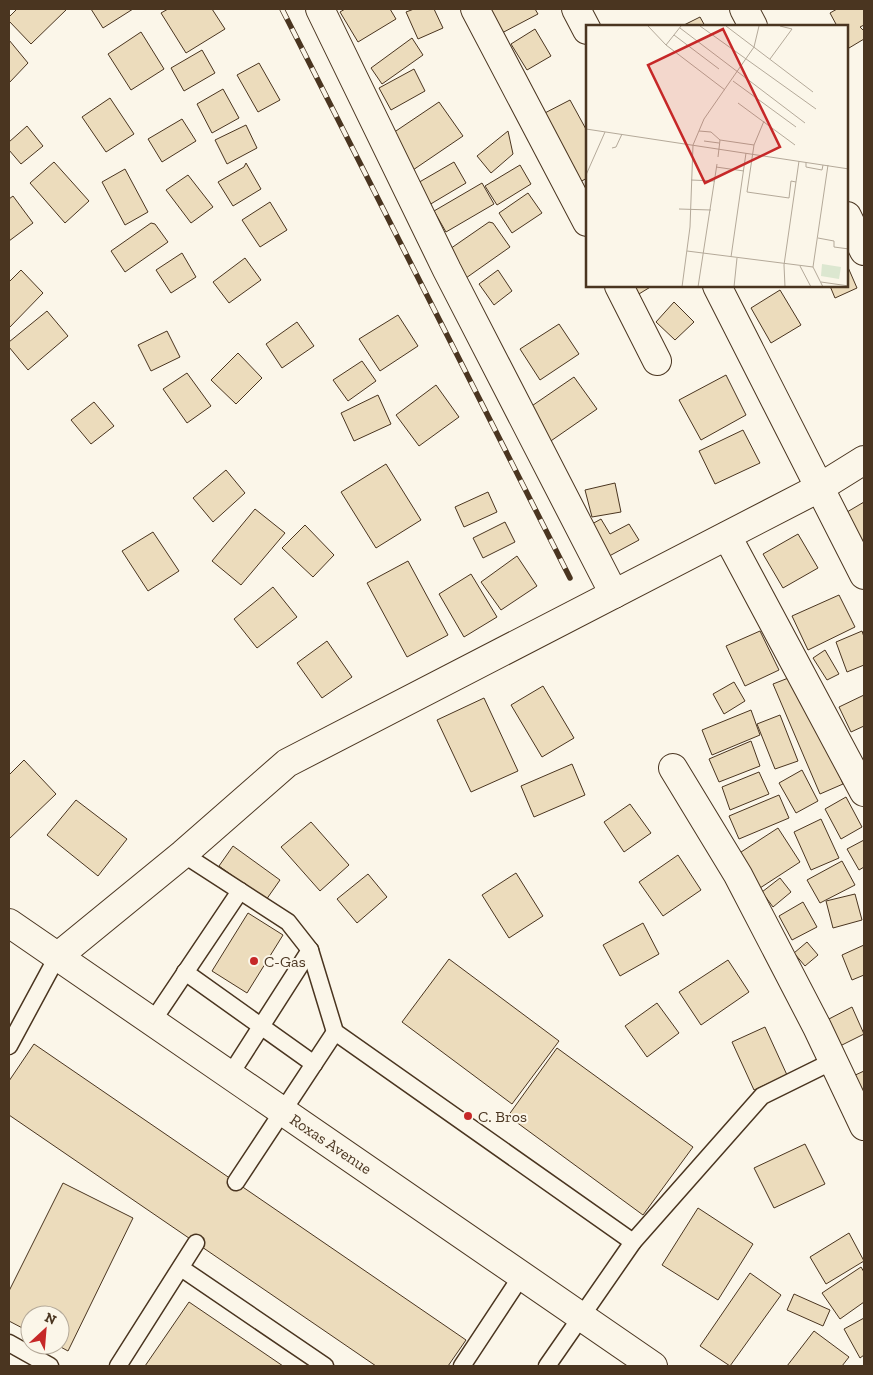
<svg xmlns="http://www.w3.org/2000/svg" width="873" height="1375" font-family="'Zilla Slab',serif">
<style>
.building{fill:#ecdcbc;stroke:#4a3520}
.lines{fill:none;stroke-linecap:round;stroke-linejoin:round}
.service-casing{stroke:#4a3520;stroke-width:19}
.minor-casing{stroke:#4a3520;stroke-width:30}
.secondary-casing{stroke:#4a3520;stroke-width:30}
.trunk-casing{stroke:#4a3520;stroke-width:30}
.service{stroke:#fbf6e9;stroke-width:16}
.minor{stroke:#fbf6e9;stroke-width:28}
.secondary{stroke:#fbf6e9;stroke-width:28}
.trunk{stroke:#fbf6e9;stroke-width:28}
.rail-casing{stroke:#4a3520;stroke-width:5.5}
.rail{stroke:#fbf6e9;stroke-width:4;stroke-dasharray:11;stroke-linecap:butt}
.poi-dot{fill:#c62828;stroke:#fbf6e9;stroke-width:2}
.labels{text-anchor:middle;dominant-baseline:central;stroke-width:4;stroke-linejoin:round;paint-order:stroke}
.poi-label{font-size:16px;fill:#4a3520;stroke:#fbf6e9;text-anchor:start}
.street-label{font-size:16px;fill:#4a3520;stroke:#fbf6e9}
.inset-road{fill:none;stroke:#b4a999;stroke-width:1}
.view{fill:#c62828;fill-opacity:0.15;stroke:#c62828;stroke-width:2.5}
.inset-edge{fill:none;stroke:#4a3520;stroke-width:2.5}
</style>
<rect width="100%" height="100%" fill="#fbf6e9"/>
<!-- building -->
<g class="building">
<path d="M 17,9 L 67,9 L 31,44 L 9,21 L 9,17 Z"/>
<path d="M 91,9 L 133,9 L 103,28 Z"/>
<path d="M 168,9 L 212,9 L 225,29 L 186,53 L 161,13 Z"/>
<path d="M 345,9 L 390,9 L 396,19 L 358,42 L 340,12 Z"/>
<path d="M 414,9 L 434,9 L 443,28 L 418,39 L 406,12 Z"/>
<path d="M 487,9 L 535,9 L 538,14 L 500,34 Z"/>
<path d="M 837,9 L 864,9 L 864,25 L 860,27 L 864,31 L 864,39 L 849,48 L 847,43 L 847,26 L 837,26 L 830,13 Z"/>
<path d="M 700,17 L 705,26 L 682,26 Z"/>
<path d="M 535,29 L 551,56 L 527,70 L 511,44 Z"/>
<path d="M 141,32 L 164,69 L 131,90 L 108,54 Z"/>
<path d="M 412,38 L 423,55 L 382,84 L 371,68 Z"/>
<path d="M 9,40 L 28,63 L 9,83 Z"/>
<path d="M 202,50 L 215,73 L 184,91 L 171,68 Z"/>
<path d="M 259,63 L 280,100 L 258,112 L 237,75 Z"/>
<path d="M 414,69 L 425,91 L 391,110 L 379,88 Z"/>
<path d="M 223,89 L 239,118 L 212,133 L 197,104 Z"/>
<path d="M 110,98 L 134,134 L 106,152 L 82,117 Z"/>
<path d="M 570,100 L 587,131 L 587,178 L 575,185 L 539,116 Z"/>
<path d="M 439,102 L 463,136 L 413,170 L 390,135 Z"/>
<path d="M 182,119 L 196,141 L 162,162 L 148,139 Z"/>
<path d="M 246,125 L 257,148 L 227,164 L 215,140 Z"/>
<path d="M 27,126 L 43,146 L 21,164 L 9,150 L 9,142 Z"/>
<path d="M 508,131 L 513,154 L 491,173 L 477,156 Z"/>
<path d="M 54,162 L 89,201 L 65,223 L 30,183 Z"/>
<path d="M 454,162 L 466,183 L 429,205 L 416,184 Z"/>
<path d="M 246,163 L 261,189 L 233,206 L 218,182 L 244,167 Z"/>
<path d="M 520,165 L 531,184 L 497,205 L 485,186 Z"/>
<path d="M 125,169 L 148,212 L 125,225 L 102,182 Z"/>
<path d="M 188,175 L 213,207 L 191,223 L 166,190 Z"/>
<path d="M 482,183 L 494,204 L 446,232 L 434,211 Z"/>
<path d="M 528,193 L 542,213 L 512,233 L 499,213 Z"/>
<path d="M 13,196 L 33,223 L 9,241 L 9,199 Z"/>
<path d="M 270,202 L 287,230 L 260,247 L 242,220 Z"/>
<path d="M 489,222 L 493,223 L 510,247 L 466,278 L 447,251 Z"/>
<path d="M 151,223 L 155,224 L 168,242 L 125,272 L 111,251 Z"/>
<path d="M 182,253 L 196,277 L 171,293 L 156,270 Z"/>
<path d="M 245,258 L 261,280 L 229,303 L 213,282 Z"/>
<path d="M 847,265 L 857,288 L 835,298 L 830,286 L 847,286 Z"/>
<path d="M 21,270 L 43,293 L 9,328 L 9,282 Z"/>
<path d="M 498,270 L 512,291 L 494,305 L 479,284 Z"/>
<path d="M 627,286 L 652,286 L 634,297 Z"/>
<path d="M 780,290 L 801,325 L 771,343 L 751,308 Z"/>
<path d="M 674,302 L 694,322 L 675,340 L 656,322 Z"/>
<path d="M 47,311 L 68,336 L 28,370 L 9,347 L 9,342 Z"/>
<path d="M 398,315 L 418,346 L 380,371 L 359,339 Z"/>
<path d="M 297,322 L 314,346 L 282,368 L 266,344 Z"/>
<path d="M 559,324 L 579,354 L 540,380 L 520,349 Z"/>
<path d="M 167,331 L 180,357 L 151,371 L 138,345 Z"/>
<path d="M 238,353 L 262,378 L 236,404 L 211,380 Z"/>
<path d="M 362,361 L 376,381 L 348,401 L 333,380 Z"/>
<path d="M 187,373 L 211,406 L 187,423 L 163,389 Z"/>
<path d="M 726,375 L 746,415 L 701,440 L 679,400 Z"/>
<path d="M 574,377 L 597,409 L 545,445 L 523,412 Z"/>
<path d="M 436,385 L 459,417 L 419,446 L 396,415 Z"/>
<path d="M 378,395 L 391,424 L 354,441 L 341,413 Z"/>
<path d="M 94,402 L 114,426 L 91,444 L 71,420 Z"/>
<path d="M 743,430 L 760,463 L 715,484 L 699,451 Z"/>
<path d="M 386,464 L 421,520 L 376,548 L 341,492 Z"/>
<path d="M 226,470 L 245,493 L 213,522 L 193,498 Z"/>
<path d="M 615,483 L 621,512 L 592,517 L 585,490 Z"/>
<path d="M 488,492 L 497,512 L 464,527 L 455,507 Z"/>
<path d="M 864,502 L 864,541 L 859,544 L 842,515 Z"/>
<path d="M 255,509 L 285,533 L 241,585 L 212,561 Z"/>
<path d="M 601,519 L 610,534 L 629,524 L 639,540 L 600,561 L 583,529 Z"/>
<path d="M 505,522 L 515,542 L 483,558 L 473,538 Z"/>
<path d="M 305,525 L 334,555 L 313,577 L 282,548 Z"/>
<path d="M 153,532 L 179,571 L 148,591 L 122,551 Z"/>
<path d="M 798,534 L 818,568 L 783,588 L 763,554 Z"/>
<path d="M 517,556 L 537,586 L 501,610 L 481,582 Z"/>
<path d="M 408,561 L 448,635 L 407,657 L 367,583 Z"/>
<path d="M 471,574 L 497,617 L 464,637 L 439,594 Z"/>
<path d="M 273,587 L 297,617 L 257,648 L 234,619 Z"/>
<path d="M 839,595 L 855,627 L 808,650 L 792,616 Z"/>
<path d="M 760,631 L 779,670 L 745,686 L 726,646 Z"/>
<path d="M 862,631 L 864,637 L 864,665 L 847,672 L 836,642 Z"/>
<path d="M 327,641 L 352,677 L 322,698 L 297,663 Z"/>
<path d="M 825,650 L 839,674 L 827,680 L 813,658 Z"/>
<path d="M 796,675 L 843,784 L 820,794 L 773,684 Z"/>
<path d="M 734,682 L 745,701 L 724,714 L 713,694 Z"/>
<path d="M 543,686 L 574,738 L 542,757 L 511,705 Z"/>
<path d="M 864,695 L 864,726 L 851,732 L 839,707 Z"/>
<path d="M 484,698 L 518,771 L 471,792 L 437,720 Z"/>
<path d="M 751,710 L 760,735 L 712,755 L 702,730 Z"/>
<path d="M 780,715 L 798,761 L 775,769 L 757,724 Z"/>
<path d="M 751,741 L 760,766 L 719,782 L 709,759 Z"/>
<path d="M 24,760 L 56,794 L 9,839 L 9,775 Z"/>
<path d="M 572,764 L 585,795 L 534,817 L 521,786 Z"/>
<path d="M 802,770 L 818,801 L 796,813 L 779,783 Z"/>
<path d="M 759,772 L 769,794 L 730,810 L 722,787 Z"/>
<path d="M 779,795 L 789,818 L 739,839 L 729,816 Z"/>
<path d="M 846,797 L 862,827 L 841,839 L 825,809 Z"/>
<path d="M 76,800 L 127,839 L 98,876 L 47,835 Z"/>
<path d="M 630,804 L 651,833 L 624,852 L 604,822 Z"/>
<path d="M 821,819 L 839,858 L 811,870 L 794,832 Z"/>
<path d="M 311,822 L 349,865 L 320,891 L 281,847 Z"/>
<path d="M 778,828 L 800,862 L 760,888 L 738,854 Z"/>
<path d="M 864,840 L 864,867 L 859,870 L 847,849 Z"/>
<path d="M 233,846 L 280,880 L 266,900 L 219,866 Z"/>
<path d="M 678,855 L 701,890 L 663,916 L 639,882 Z"/>
<path d="M 842,861 L 855,885 L 820,903 L 807,880 Z"/>
<path d="M 516,873 L 543,916 L 509,938 L 482,895 Z"/>
<path d="M 368,874 L 387,897 L 357,923 L 337,899 Z"/>
<path d="M 780,878 L 791,892 L 773,907 L 762,892 Z"/>
<path d="M 855,894 L 862,920 L 833,928 L 826,901 Z"/>
<path d="M 803,902 L 817,927 L 792,940 L 779,916 Z"/>
<path d="M 248,913 L 283,935 L 247,993 L 212,971 Z"/>
<path d="M 643,923 L 659,954 L 620,976 L 603,945 Z"/>
<path d="M 807,942 L 818,955 L 805,966 L 794,953 Z"/>
<path d="M 864,945 L 864,975 L 852,980 L 842,955 Z"/>
<path d="M 449,959 L 559,1041 L 512,1104 L 402,1022 Z"/>
<path d="M 728,960 L 749,992 L 701,1025 L 679,992 Z"/>
<path d="M 657,1003 L 679,1033 L 647,1057 L 625,1026 Z"/>
<path d="M 852,1007 L 864,1034 L 840,1046 L 827,1020 Z"/>
<path d="M 765,1027 L 787,1075 L 754,1090 L 732,1042 Z"/>
<path d="M 34,1044 L 466,1340 L 448,1366 L 376,1366 L 9,1115 L 9,1081 Z"/>
<path d="M 557,1048 L 693,1147 L 643,1215 L 508,1116 Z"/>
<path d="M 864,1071 L 864,1103 L 851,1077 Z"/>
<path d="M 805,1144 L 825,1184 L 774,1208 L 754,1168 Z"/>
<path d="M 63,1183 L 133,1218 L 68,1351 L 57,1345 L 60,1345 L 60,1315 L 30,1315 L 30,1332 L 9,1321 L 9,1291 Z"/>
<path d="M 698,1208 L 753,1244 L 718,1300 L 662,1265 Z"/>
<path d="M 849,1233 L 864,1261 L 826,1284 L 810,1257 Z"/>
<path d="M 861,1267 L 864,1272 L 864,1302 L 840,1319 L 822,1293 Z"/>
<path d="M 750,1273 L 781,1295 L 730,1366 L 700,1346 Z"/>
<path d="M 794,1294 L 830,1310 L 823,1326 L 787,1310 Z"/>
<path d="M 189,1302 L 283,1366 L 145,1366 Z"/>
<path d="M 864,1318 L 864,1355 L 860,1358 L 844,1329 Z"/>
<path d="M 814,1331 L 849,1357 L 842,1366 L 787,1366 Z"/>
</g>
<g class="lines">
<!-- service casing -->
<g class="service-casing">
<g id="service">
<path d="M 183,854 L 288,922 L 310,950 L 335,1032 L 633,1242"/>
<path d="M 185,972 L 314,1064"/>
<path d="M 152,1022 L 240,891"/>
<path d="M 9,1046 L 57,957"/>
<path d="M 230,1075 L 310,950"/>
<path d="M 236,1182 L 335,1032"/>
<path d="M 181,1268 L 325,1366"/>
<path d="M 9,1343 L 50,1366"/>
<path d="M 118,1366 L 196,1243"/>
<path d="M 462,1366 L 522,1275"/>
<path d="M 547,1366 L 633,1242 L 762,1096 L 833,1061"/>
</g>
</g>
<!-- minor casing -->
<g class="minor-casing">
<g id="minor">
<path d="M 320,9 L 447,270 L 614,594"/>
<path d="M 475,9 L 587,222"/>
<path d="M 576,9 L 587,30"/>
<path d="M 744,9 L 753,26"/>
<path d="M 847,216 L 864,251"/>
<path d="M 619,286 L 657,361"/>
<path d="M 717,286 L 864,575"/>
<path d="M 727,536 L 864,792"/>
<path d="M 673,768 L 738,875 L 817,1027 L 864,1126"/>
</g>
</g>
<!-- secondary casing -->
<g class="secondary-casing">
<path id="secondary" d="M 57,957 L 183,854 L 287,763 L 819,488 L 864,460"/>
</g>
<!-- trunk casing -->
<g class="trunk-casing">
<path id="trunk" d="M 9,923 L 653,1366"/>
</g>
<!-- service -->
<use href="#service" class="service"/>
<!-- minor -->
<use href="#minor" class="minor"/>
<!-- secondary -->
<use href="#secondary" class="secondary"/>
<!-- trunk -->
<use href="#trunk" class="trunk"/>
<!-- rail casing -->
<g class="rail-casing">
<path id="rail" d="M 282,9 L 570,578"/>
</g>
<!-- rail -->
<use href="#rail" class="rail"/>
</g>
<!-- markers -->
<g class="poi-dot">
<circle cx="254" cy="961" r="5"/>
<circle cx="468" cy="1116" r="5"/>
</g>
<g class="labels">
<!-- poi labels -->
<g class="poi-label">
<text x="264" y="961">C-Gas</text>
<text x="478" y="1116">C. Bros</text>
</g>
<!-- street labels -->
<g class="street-label">
<text transform="translate(331 1144) rotate(34)">Roxas Avenue</text>
</g>
</g>
<!-- overview -->
<g transform="translate(586 25)">
<rect width="262" height="262" fill="#fbf6e9"/>
<path d="M 236,239 L 255,242 L 253,254 L 235,251 Z" fill="#dce7d0"/>
<path class="inset-road" d="M 62,1 L 80,20 L 139,65M 114,1 L 230,84M 140,1 L 227,67M 94,3 L 219,98M 88,10 L 133,44M 80,20 L 95,1M 184,34 L 206,4 L 194,1M 147,56 L 210,102M 152,78 L 209,120M 178,96 L 168,120 L 161,167 L 203,173 L 205,156 L 210,157M 0,104 L 263,144M 113,106 L 125,107 L 134,115 L 168,120M 118,116 L 133,118M 107,120 L 118,94 L 168,22 L 173,1M 26,123 L 30,122 L 36,109M 132,132 L 134,115M 220,137 L 220,142 L 236,145 L 237,140M 130,142 L 158,146M 0,150 L 19,107M 105,155 L 129,156M 93,184 L 125,185M 232,213 L 248,216 L 248,222 L 263,224M 101,226 L 227,242M 145,232 L 160,128M 214,241 L 225,262M 235,257 L 263,261M 96,262 L 104,202 L 107,120M 112,262 L 131,139M 148,262 L 151,233M 199,262 L 198,240 L 213,136M 237,262 L 227,242 L 242,140"/>
<path class="view" d="M 137,4 L 194,122 L 119,158 L 62,40 Z"/>
<rect width="262" height="262" class="inset-edge"/>
</g>
<!-- border -->
<rect width="873" height="1375" fill="none" stroke="#4a3520" stroke-width="20"/>
<!-- north arrow -->
<g transform="translate(45 1330) rotate(26)"><circle r="24" fill="#fbf6e9" stroke="#b4a999"/>
<path d="M0-4L9 19L0 12L-9 19Z" fill="#c62828"/>
<text y="-8" font-size="14" font-weight="bold" text-anchor="middle" fill="#4a3520">N</text>
</g>
</svg>
